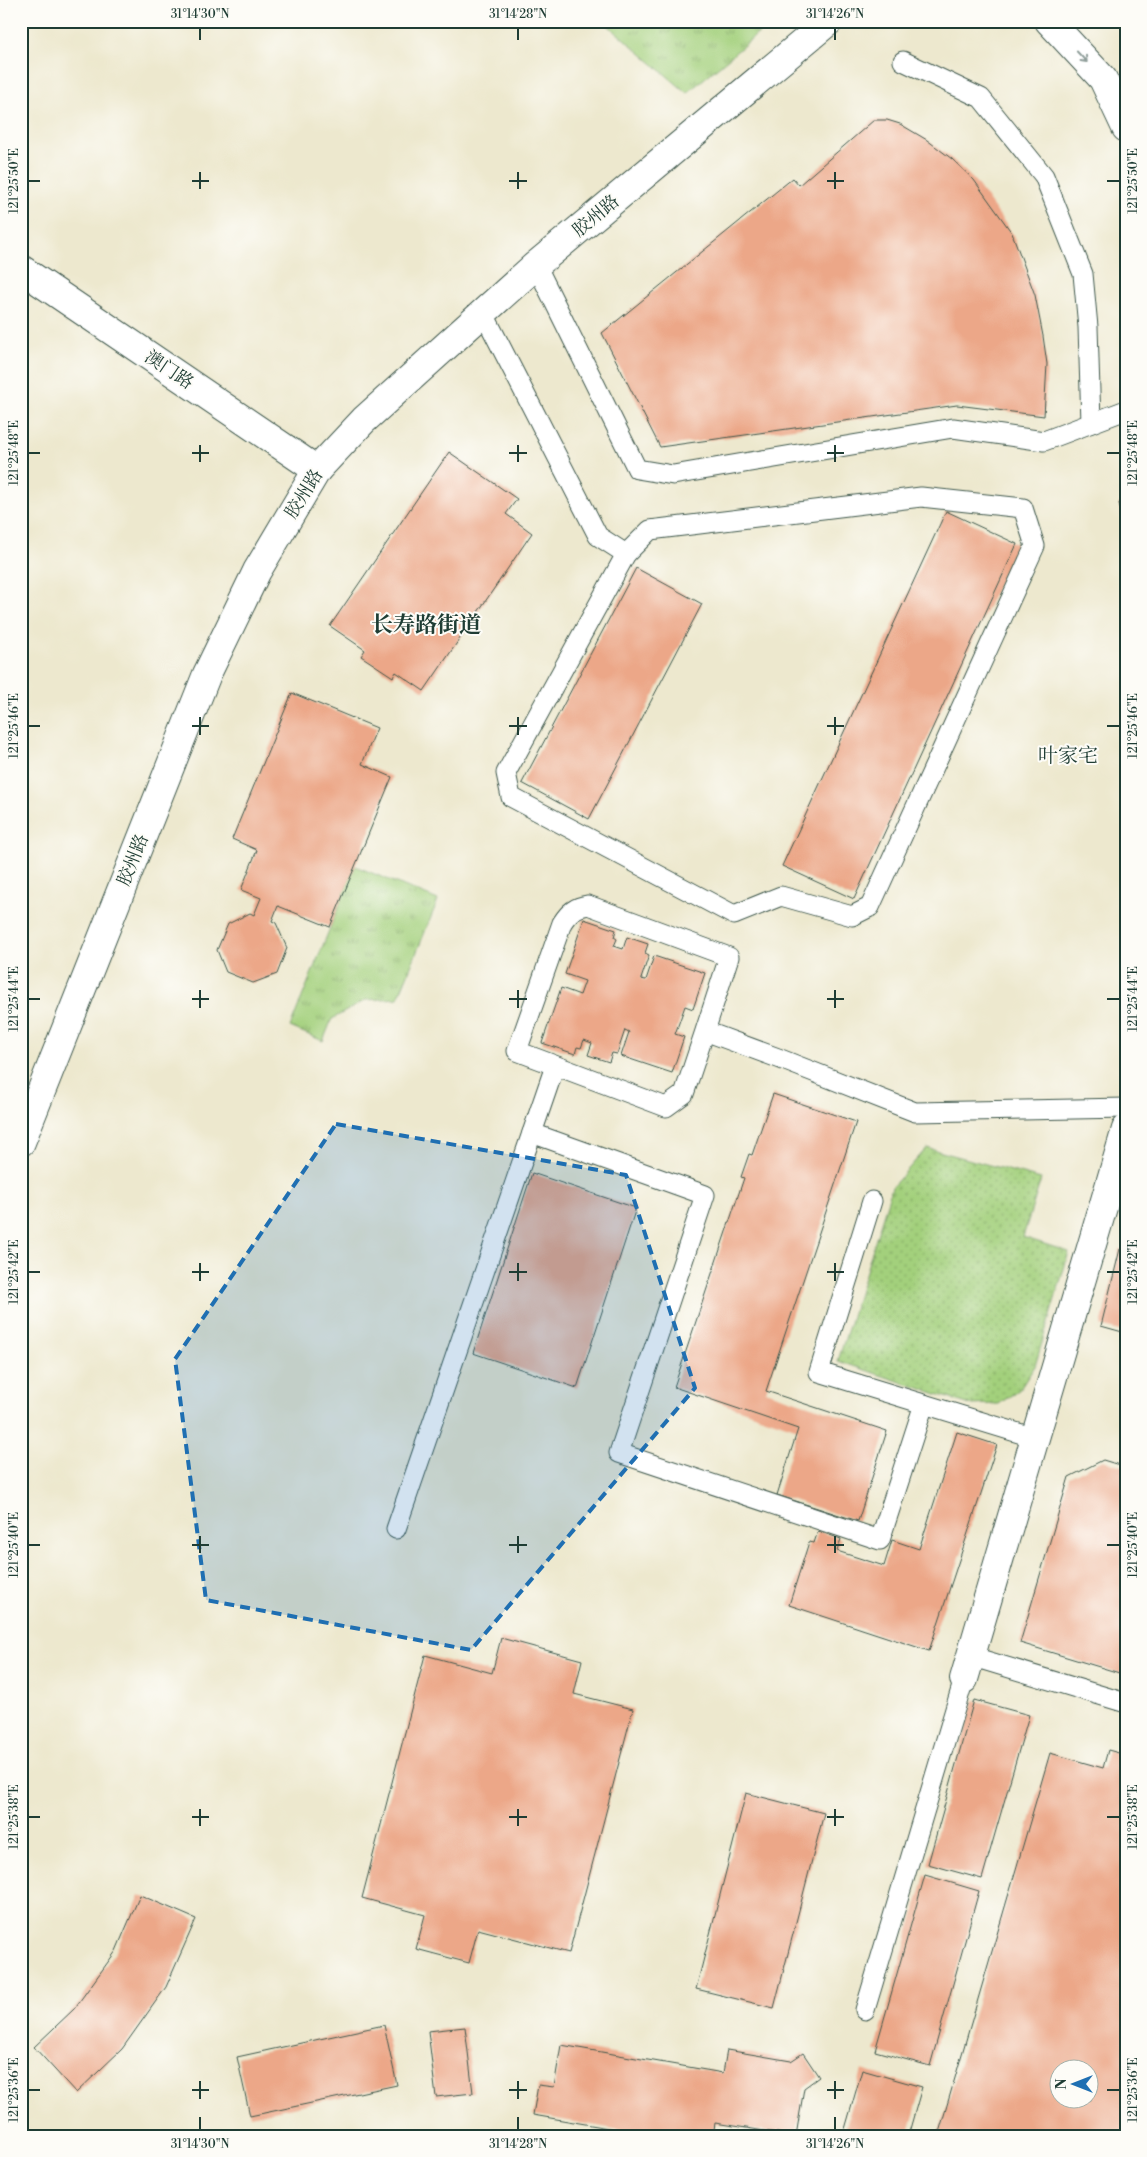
<svg xmlns="http://www.w3.org/2000/svg" width="1147" height="2157" font-family="'Libre Bodoni','Noto Serif SC',serif">
<style>
.grass{fill:url(#grass-dots);stroke:#618658}
.park{fill:url(#park-tufts);stroke:#618658}
.building{fill:#eca788;fill-rule:evenodd}
.lines{fill:none;stroke-linecap:round;stroke-linejoin:round}
.lane-casing{stroke:#3e574b;stroke-width:21}
.street-casing{stroke:#3e574b;stroke-width:30}
.primary-casing{stroke:#3e574b;stroke-width:30}
.lane{stroke:#fff;stroke-width:19}
.street{stroke:#fff;stroke-width:28}
.primary{stroke:#fff;stroke-width:28}
.oneway{stroke:#8f9e9a}
.marked{fill:#1f6fb2;fill-opacity:0.2;stroke:#1f6fb2;stroke-width:4;stroke-dasharray:10 6;stroke-linejoin:round}
.ticks{fill:none;stroke:#1f3d34;stroke-width:2}
.labels{text-anchor:middle;dominant-baseline:central;stroke-width:4;stroke-linejoin:round;paint-order:stroke}
.street-label{font-size:18px;fill:#1f3d34;stroke:#fdfcf7}
.quarter-label{font-size:20px;fill:#1f3d34;stroke:#fdfcf7}
.district-label{font-size:22px;font-weight:bold;fill:#1f3d34;stroke:#fdfcf7}
.neatline{fill:none;stroke:#1f3d34;stroke-width:2}
.ticks-label{font-size:12px;text-anchor:middle;fill:#1f3d34}
</style>
<defs>
<pattern id="grass-dots" width="8" height="8" patternUnits="userSpaceOnUse" patternTransform="scale(1.25)"><rect width="8" height="8" fill="#a3d07c"/><path d="M2 2h.1M6 6h.1" fill="none" stroke="#84aa66" stroke-width="1.8" stroke-linecap="round"/></pattern>
<pattern id="park-tufts" width="24" height="20" patternUnits="userSpaceOnUse" patternTransform="scale(1.25)"><rect width="24" height="20" fill="#a3d07c"/><path d="M3 7l-1-3M5 7V3M7 7l1-3M15 17l-1-3M17 17v-4M19 17l1-3" fill="none" stroke="#84aa66"/></pattern>
</defs>
<rect width="100%" height="100%" fill="#fdfcf7"/>
<filter id="ink" filterUnits="userSpaceOnUse"><feTurbulence type="fractalNoise" baseFrequency=".02" numOctaves="2"/><feDisplacementMap in="SourceGraphic" scale="10" xChannelSelector="R" yChannelSelector="G"/><feConvolveMatrix kernelMatrix="1 2 1 2 8 2 1 2 1" color-interpolation-filters="sRGB"/></filter>
<filter id="wash" filterUnits="userSpaceOnUse"><feTurbulence type="fractalNoise" baseFrequency=".0096" numOctaves="4" result="noise"/><feDisplacementMap in="SourceGraphic" scale="20" xChannelSelector="R" yChannelSelector="G"/><feGaussianBlur stdDeviation="1.12" result="paint"/><feColorMatrix in="noise" values="0 0 0 0 0 0 0 0 0 0 0 0 0 0 0 0 0 1.4 0 .05"/><feComposite in="paint" operator="in"/></filter>
<g filter="url(#wash)">
<rect width="100%" height="100%" fill="#ede8ce"/>
<!-- grass -->
<path class="grass" d="M 927,1148 L 1041,1179 L 1023,1237 L 1069,1252 L 1035,1366 L 1020,1389 L 999,1404 L 970,1405 L 838,1361 L 892,1187 Z"/>
<!-- park -->
<g class="park">
<path d="M 603,21 L 773,21 L 687,93 Z"/>
<path d="M 355,866 L 438,900 L 398,998 L 366,1000 L 332,1019 L 323,1041 L 290,1027 Z"/>
</g>
<g id="blocks">
<!-- building -->
<g class="building">
<path d="M 874,120 L 887,120 L 900,124 L 927,140 L 952,159 L 974,180 L 1012,233 L 1035,295 L 1043,336 L 1047,364 L 1044,416 L 957,405 L 660,447 L 602,333 L 793,178 L 799,185 Z"/>
<path d="M 449,452 L 517,499 L 506,514 L 532,533 L 424,691 L 396,672 L 393,677 L 361,656 L 365,650 L 330,626 Z"/>
<path d="M 1126,502 L 1126,531 L 1125,531 L 1119,503 Z"/>
<path d="M 946,511 L 1017,544 L 854,899 L 782,866 Z"/>
<path d="M 636,568 L 702,604 L 589,819 L 522,783 Z"/>
<path d="M 292,693 L 377,728 L 362,764 L 392,777 L 330,927 L 278,906 L 272,921 L 276,923 L 287,948 L 277,974 L 253,983 L 226,972 L 217,950 L 228,924 L 250,913 L 254,915 L 261,898 L 241,890 L 257,850 L 232,839 Z"/>
<path d="M 584,919 L 616,930 L 614,937 L 617,939 L 614,946 L 623,949 L 627,937 L 648,944 L 645,953 L 649,955 L 641,979 L 646,980 L 654,956 L 705,973 L 693,1009 L 685,1006 L 675,1034 L 684,1037 L 672,1073 L 621,1056 L 629,1032 L 625,1030 L 617,1054 L 612,1053 L 609,1062 L 588,1055 L 592,1043 L 584,1040 L 581,1048 L 577,1047 L 575,1054 L 542,1043 L 561,988 L 580,995 L 585,981 L 565,974 Z"/>
<path d="M 773,1094 L 856,1122 L 766,1391 L 887,1431 L 858,1521 L 777,1495 L 798,1429 L 674,1387 L 744,1178 L 741,1177 L 749,1154 L 752,1155 Z"/>
<path d="M 532,1173 L 636,1208 L 577,1388 L 473,1353 Z"/>
<path d="M 1120,1249 L 1126,1251 L 1126,1333 L 1101,1326 Z"/>
<path d="M 957,1432 L 997,1445 L 929,1651 L 789,1605 L 809,1542 L 814,1543 L 818,1531 L 841,1539 L 837,1551 L 884,1566 L 892,1540 L 919,1549 Z"/>
<path d="M 1103,1460 L 1126,1467 L 1126,1675 L 1020,1643 L 1069,1477 Z"/>
<path d="M 501,1638 L 582,1660 L 574,1694 L 633,1709 L 569,1953 L 478,1929 L 469,1963 L 416,1949 L 425,1915 L 362,1898 L 425,1655 L 492,1673 Z"/>
<path d="M 974,1700 L 1029,1715 L 982,1879 L 928,1864 Z"/>
<path d="M 1108,1750 L 1126,1755 L 1126,2136 L 938,2136 L 1050,1753 L 1103,1768 ZM 1060,2070 L 1090,2070 L 1090,2100 L 1060,2100 Z"/>
<path d="M 746,1793 L 824,1813 L 774,2008 L 696,1989 Z"/>
<path d="M 925,1875 L 979,1891 L 930,2066 L 875,2051 Z"/>
<path d="M 140,1895 L 196,1919 L 166,1987 L 122,2049 L 76,2093 L 34,2047 L 74,2009 L 116,1951 Z"/>
<path d="M 384,2025 L 397,2085 L 250,2116 L 237,2057 Z"/>
<path d="M 465,2027 L 473,2093 L 436,2097 L 428,2031 Z"/>
<path d="M 561,2045 L 723,2073 L 727,2050 L 791,2061 L 803,2053 L 819,2077 L 804,2088 L 796,2136 L 715,2123 L 713,2136 L 655,2136 L 533,2115 L 538,2085 L 554,2087 Z"/>
<path d="M 862,2070 L 922,2087 L 908,2136 L 843,2136 Z"/>
</g>
</g>
</g>
<g filter="url(#ink)">
<use href="#blocks" fill-opacity="0" stroke="#3e574b" stroke-width="1"/>
<g class="lines">
<!-- lane casing -->
<g class="lane-casing">
<g id="lane">
<path d="M 903,61 L 981,98 L 1044,176 L 1083,274 L 1088,327 L 1091,423"/>
<path d="M 536,265 L 637,469 L 673,475 L 953,428 L 1044,441 L 1126,410"/>
<path d="M 484,314 L 598,536 L 626,554"/>
<path d="M 921,497 L 1023,508 L 1035,546 L 870,907 L 852,916 L 781,896 L 734,915 L 511,797 L 506,773 L 626,554 L 650,530 Z"/>
<path d="M 705,1031 L 684,1094 L 666,1107 L 517,1051 L 562,923 C 569,912 575,907 588,905 L 729,957 L 705,1031 L 778,1058 L 915,1112 L 1126,1108"/>
<path d="M 532,1133 L 705,1195 L 619,1453 L 880,1540 L 924,1404"/>
<path d="M 872,1201 L 819,1372 L 1035,1438"/>
<path d="M 396,1529 L 555,1066"/>
<path d="M 970,1656 L 1126,1703"/>
<path d="M 865,2010 L 964,1679"/>
</g>
</g>
<!-- street casing -->
<g class="street-casing">
<g id="street">
<path d="M 21,269 L 317,470"/>
<path d="M 21,1142 L 207,674 L 257,571 L 317,470 L 364,420 L 536,265 L 829,21"/>
<path d="M 964,1679 L 1126,1129"/>
</g>
</g>
<!-- primary casing -->
<g class="primary-casing">
<path id="primary" d="M 1049,21 L 1103,79 L 1126,128"/>
</g>
<!-- lane -->
<use href="#lane" class="lane"/>
<!-- street -->
<use href="#street" class="street"/>
<!-- primary -->
<use href="#primary" class="primary"/>
</g>
<!-- one-way arrows -->
<defs><path id="oneway-shaft" d="M-6 0H5M1.5-3L5.5 0L1.5 3" fill="none" stroke-width="1.6" stroke-linecap="round" stroke-linejoin="round" transform="scale(1.25)"/></defs>
<use class="oneway" href="#oneway-shaft" transform="translate(1082 57) rotate(47)"/>
</g>
<!-- marked area -->
<path class="marked" d="M 336,1124 L 626,1175 L 695,1388 L 471,1650 L 206,1600 L 175,1359 Z"/>
<!-- ticks -->
<path class="ticks" d="M 200,28 L 200,40M 518,28 L 518,40M 835,28 L 835,40M 200,172 L 200,189M 518,172 L 518,189M 835,172 L 835,189M 28,181 L 40,181M 192,181 L 209,181M 509,181 L 527,181M 827,181 L 844,181M 1107,181 L 1120,181M 200,445 L 200,462M 518,445 L 518,462M 835,445 L 835,462M 28,453 L 40,453M 192,453 L 209,453M 509,453 L 527,453M 827,453 L 844,453M 1107,453 L 1120,453M 200,717 L 200,735M 518,717 L 518,735M 835,717 L 835,735M 28,726 L 40,726M 192,726 L 209,726M 509,726 L 527,726M 827,726 L 844,726M 1107,726 L 1120,726M 200,990 L 200,1008M 518,990 L 518,1008M 835,990 L 835,1008M 28,999 L 40,999M 192,999 L 209,999M 509,999 L 527,999M 827,999 L 844,999M 1107,999 L 1120,999M 200,1263 L 200,1281M 518,1263 L 518,1281M 835,1263 L 835,1281M 28,1272 L 40,1272M 192,1272 L 209,1272M 509,1272 L 527,1272M 827,1272 L 844,1272M 1107,1272 L 1120,1272M 200,1536 L 200,1553M 518,1536 L 518,1553M 835,1536 L 835,1553M 28,1545 L 40,1545M 192,1545 L 209,1545M 509,1545 L 527,1545M 827,1545 L 844,1545M 1107,1545 L 1120,1545M 200,1809 L 200,1826M 518,1809 L 518,1826M 835,1809 L 835,1826M 28,1817 L 40,1817M 192,1817 L 209,1817M 509,1817 L 527,1817M 827,1817 L 844,1817M 1107,1817 L 1120,1817M 200,2081 L 200,2099M 518,2081 L 518,2099M 835,2081 L 835,2099M 28,2090 L 40,2090M 192,2090 L 209,2090M 509,2090 L 527,2090M 827,2090 L 844,2090M 1107,2090 L 1120,2090M 200,2117 L 200,2130M 518,2117 L 518,2130M 835,2117 L 835,2130"/>
<g class="labels">
<!-- street labels -->
<g class="street-label">
<text transform="translate(596 216) rotate(-40)">胶州路</text>
<text transform="translate(169 370) rotate(34)">澳门路</text>
<text transform="translate(304 494) rotate(-58)">胶州路</text>
<text transform="translate(133 860) rotate(-68)">胶州路</text>
</g>
<!-- quarter labels -->
<g class="quarter-label">
<text x="1068" y="756">叶家宅</text>
</g>
<!-- district labels -->
<g class="district-label">
<text x="426" y="625">长寿路街道</text>
</g>
</g>
<!-- margin -->
<rect width="1147" height="2157" fill="none" stroke="#fdfcf7" stroke-width="55"/>
<!-- north arrow -->
<g transform="translate(1074 2084) rotate(270)"><circle r="24" fill="#fdfcf7" stroke="#a4b0a9"/>
<path d="M0-4L9 19L0 12L-9 19Z" fill="#1f6fb2"/>
<text y="-8" font-size="14" font-weight="bold" text-anchor="middle" fill="#1f3d34">N</text>
</g>
<rect x="28" y="28" width="1092" height="2102" class="neatline"/>
<g class="ticks-label">
<text x="200" y="18">31°14'30"N</text>
<text x="518" y="18">31°14'28"N</text>
<text x="835" y="18">31°14'26"N</text>
<text transform="translate(1133 181) rotate(-90)" y="4">121°25'50"E</text>
<text transform="translate(14 181) rotate(-90)" y="4">121°25'50"E</text>
<text transform="translate(1133 453) rotate(-90)" y="4">121°25'48"E</text>
<text transform="translate(14 453) rotate(-90)" y="4">121°25'48"E</text>
<text transform="translate(14 726) rotate(-90)" y="4">121°25'46"E</text>
<text transform="translate(1133 726) rotate(-90)" y="4">121°25'46"E</text>
<text transform="translate(1133 999) rotate(-90)" y="4">121°25'44"E</text>
<text transform="translate(14 999) rotate(-90)" y="4">121°25'44"E</text>
<text transform="translate(1133 1272) rotate(-90)" y="4">121°25'42"E</text>
<text transform="translate(14 1272) rotate(-90)" y="4">121°25'42"E</text>
<text transform="translate(14 1545) rotate(-90)" y="4">121°25'40"E</text>
<text transform="translate(1133 1545) rotate(-90)" y="4">121°25'40"E</text>
<text transform="translate(14 1817) rotate(-90)" y="4">121°25'38"E</text>
<text transform="translate(1133 1817) rotate(-90)" y="4">121°25'38"E</text>
<text transform="translate(14 2090) rotate(-90)" y="4">121°25'36"E</text>
<text transform="translate(1133 2090) rotate(-90)" y="4">121°25'36"E</text>
<text x="200" y="2148">31°14'30"N</text>
<text x="518" y="2148">31°14'28"N</text>
<text x="835" y="2148">31°14'26"N</text>
</g>
</svg>
